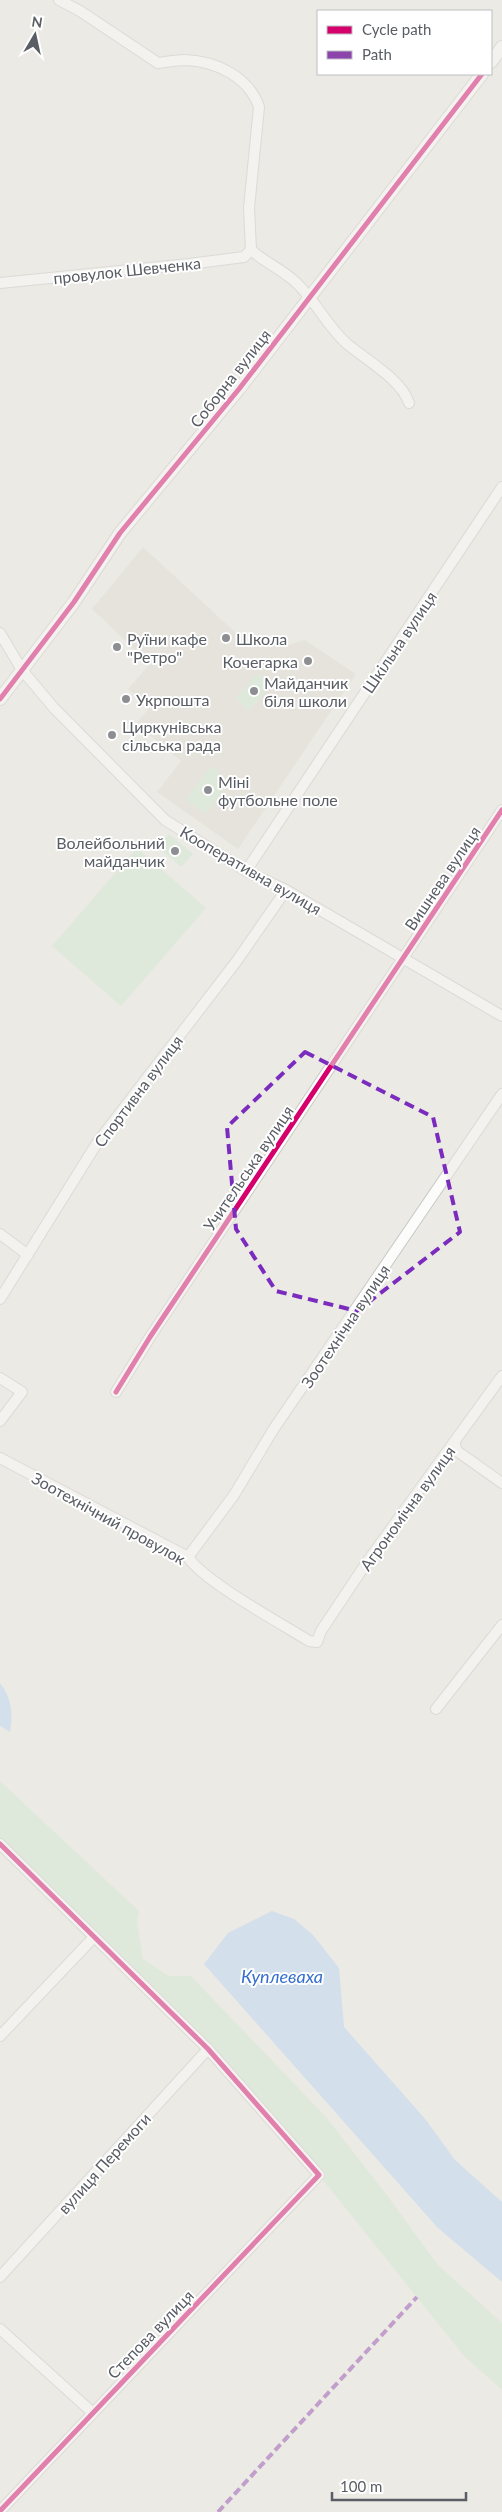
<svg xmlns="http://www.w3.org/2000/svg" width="502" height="2512" font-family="Lato,sans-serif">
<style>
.education{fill:#dedcd3}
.green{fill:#d0e9d0}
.water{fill:#b6d4f7}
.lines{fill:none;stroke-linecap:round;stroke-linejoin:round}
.minor-casing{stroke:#c8c9c8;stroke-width:12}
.tertiary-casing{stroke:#c8c9c8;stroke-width:14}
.minor{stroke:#fcfcfb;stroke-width:10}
.tertiary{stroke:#fcfcfb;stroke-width:12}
.quiet{stroke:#8e44ad;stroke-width:4;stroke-dasharray:8 4;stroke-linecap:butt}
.cycleway-casing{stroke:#fff;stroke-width:8}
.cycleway{stroke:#d6006c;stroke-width:5}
.marked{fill:none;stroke:#7b2cbf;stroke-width:4;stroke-dasharray:10 6;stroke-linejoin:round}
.poi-dot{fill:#8c8e91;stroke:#fff;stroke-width:2}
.labels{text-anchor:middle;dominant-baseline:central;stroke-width:4;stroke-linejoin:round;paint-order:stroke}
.street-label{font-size:16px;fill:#595d64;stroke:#fff}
.poi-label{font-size:16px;fill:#595d64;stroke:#fff;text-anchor:start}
.water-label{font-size:18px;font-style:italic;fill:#366fcf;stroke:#fff}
</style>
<rect width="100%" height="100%" fill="#ebeae4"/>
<!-- education -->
<path class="education" d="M 143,547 L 252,648 L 258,645 L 288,645 L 305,640 L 356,674 L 238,849 L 157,792 L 181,761 L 136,724 L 150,707 L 128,689 L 150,664 L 92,609 Z"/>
<!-- green -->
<g class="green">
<path d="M 258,673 L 272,684 L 249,711 L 236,698 Z"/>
<path d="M 211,766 L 230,781 L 205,814 L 186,799 Z"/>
<path d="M 169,834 L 193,854 L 181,867 L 158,847 Z"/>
<path d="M 137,848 L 206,908 L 121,1006 L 52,946 Z"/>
<path d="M 0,1781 L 139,1911 L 137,1922 L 143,1959 L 169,1976 L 191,1976 L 326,2117 L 386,2194 L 438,2265 L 502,2323 L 502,2390 L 464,2356 L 319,2175 L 258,2105 L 0,1848 Z"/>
</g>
<!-- water -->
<g class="water">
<path d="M 0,1683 C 12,1698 13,1714 10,1732 L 0,1726 Z"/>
<path d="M 272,1911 L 294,1919 L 313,1935 L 339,1968 L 344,2027 L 426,2120 L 455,2160 L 502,2202 L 502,2282 L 438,2228 L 204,1964 L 228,1933 Z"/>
</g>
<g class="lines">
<!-- minor casing -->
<g class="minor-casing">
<g id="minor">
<path d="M 59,0 L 80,11 L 158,63 C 167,62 176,60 185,60 C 216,61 249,77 259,107 L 249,208 L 251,250 C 263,261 279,268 292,279 C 314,297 325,324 346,343 C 366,360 401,379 409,403"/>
<path d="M 0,283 L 189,264 L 244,257 L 251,250"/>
<path d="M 0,633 L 22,670 L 54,708 L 165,820 L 246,871 L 286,890 L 502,1016"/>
<path d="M 246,871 L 502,487"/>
<path d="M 0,1234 L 28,1255"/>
<path d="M 0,1299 L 97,1143 L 236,962 L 286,890"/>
<path d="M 0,1378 L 22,1392 L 0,1421"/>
<path d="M 116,1392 L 150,1337 L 502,810"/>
<path d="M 454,1442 L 457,1451 L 502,1483"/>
<path d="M 0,1458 L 188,1557 C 203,1581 282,1624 309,1641 L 317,1642 L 321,1631 L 367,1562 L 502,1376"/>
<path d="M 188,1557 L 234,1495 L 273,1430 L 502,1094"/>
<path d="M 436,1709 L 502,1625"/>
<path d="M 0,1844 L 208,2049 L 319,2175 L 0,2511"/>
<path d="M 0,2036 L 94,1937"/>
<path d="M 0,2277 L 208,2049"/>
<path d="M 0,2329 L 93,2413"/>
</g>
</g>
<!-- tertiary casing -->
<g class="tertiary-casing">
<g id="tertiary">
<path d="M 491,62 L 502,47"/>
<path d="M 0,699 L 74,602 L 120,533 L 239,389 L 482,74"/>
</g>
</g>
<!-- minor -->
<use href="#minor" class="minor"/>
<!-- tertiary -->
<use href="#tertiary" class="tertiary"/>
<!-- quiet -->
<path class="quiet" d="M 218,2512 L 417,2297"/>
<!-- cycleway casing -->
<g class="cycleway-casing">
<g id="cycleway">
<path d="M 0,699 L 74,602 L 120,533 L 239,389 L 482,74"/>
<path d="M 116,1392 L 150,1337 L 502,810"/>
<path d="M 0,1844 L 208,2049 L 319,2175 L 0,2511"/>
</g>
</g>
<!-- cycleway -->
<use href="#cycleway" class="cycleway"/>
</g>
<!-- marked area -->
<path d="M0 0H502V2512H0ZM 305,1052 L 433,1117 L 460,1232 L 357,1311 L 276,1291 L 236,1229 L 227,1127 Z" fill="#ebeae4" fill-opacity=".55" fill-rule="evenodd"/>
<path class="marked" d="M 305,1052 L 433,1117 L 460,1232 L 357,1311 L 276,1291 L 236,1229 L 227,1127 Z"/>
<!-- markers -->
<g class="poi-dot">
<circle cx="226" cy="638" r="5"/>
<circle cx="117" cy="647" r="5"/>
<circle cx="308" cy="661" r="5"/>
<circle cx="254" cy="691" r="5"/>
<circle cx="126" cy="699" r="5"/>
<circle cx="112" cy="735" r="5"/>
<circle cx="208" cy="790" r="5"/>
<circle cx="175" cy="851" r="5"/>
</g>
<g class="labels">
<!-- street labels -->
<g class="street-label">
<text transform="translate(127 270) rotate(-6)">провулок Шевченка</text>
<text transform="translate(230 378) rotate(-52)">Соборна вулиця</text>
<text transform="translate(399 642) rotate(-56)">Шкільна вулиця</text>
<text transform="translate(251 870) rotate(30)">Кооперативна вулиця</text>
<text transform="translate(442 878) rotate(-56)">Вишнева вулиця</text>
<text transform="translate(138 1091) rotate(-53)">Спортивна вулиця</text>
<text transform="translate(248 1168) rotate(-56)">Учительська вулиця</text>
<text transform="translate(345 1326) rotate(-56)">Зоотехнічна вулиця</text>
<text transform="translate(407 1508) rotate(-54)">Агрономічна вулиця</text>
<text transform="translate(109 1518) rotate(29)">Зоотехнічний провулок</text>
<text transform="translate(104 2163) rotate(-48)">вулиця Перемоги</text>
<text transform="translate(150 2334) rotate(-46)">Степова вулиця</text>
</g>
<!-- poi labels -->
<g class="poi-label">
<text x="127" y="638">Руїни кафе<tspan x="127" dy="18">"Ретро"</tspan></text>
<text x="236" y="638">Школа</text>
<text x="298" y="661" text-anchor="end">Кочегарка</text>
<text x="264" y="682">Майданчик<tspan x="264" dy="18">біля школи</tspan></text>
<text x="136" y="699">Укрпошта</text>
<text x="122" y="726">Циркунівська<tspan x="122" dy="18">сільська рада</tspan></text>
<text x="218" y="781">Міні<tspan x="218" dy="18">футбольне поле</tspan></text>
<text x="165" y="842" text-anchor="end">Волейбольний<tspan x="165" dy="18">майданчик</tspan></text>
</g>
<!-- water labels -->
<g class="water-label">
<text x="282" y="1976">Куплеваха</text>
</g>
</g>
<!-- legend -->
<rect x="317" y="10" width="175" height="65" fill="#ffffff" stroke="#bdbec1"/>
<rect x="327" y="26" width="25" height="8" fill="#d6006c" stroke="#bdbec1"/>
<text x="362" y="35" font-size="15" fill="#595d64">Cycle path</text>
<rect x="327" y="51" width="25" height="8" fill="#8e44ad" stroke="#bdbec1"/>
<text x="362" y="60" font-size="15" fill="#595d64">Path</text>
<!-- north arrow -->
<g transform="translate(35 35) rotate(9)" stroke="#ffffff" stroke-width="4" paint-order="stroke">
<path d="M0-4L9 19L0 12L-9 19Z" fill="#595d64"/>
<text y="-8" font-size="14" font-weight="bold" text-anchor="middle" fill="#595d64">N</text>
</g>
<!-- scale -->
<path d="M332 2492v8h134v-8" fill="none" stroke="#595d64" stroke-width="2.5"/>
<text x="340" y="2492" font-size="15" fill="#595d64" stroke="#ffffff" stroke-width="4" paint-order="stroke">100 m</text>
</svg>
